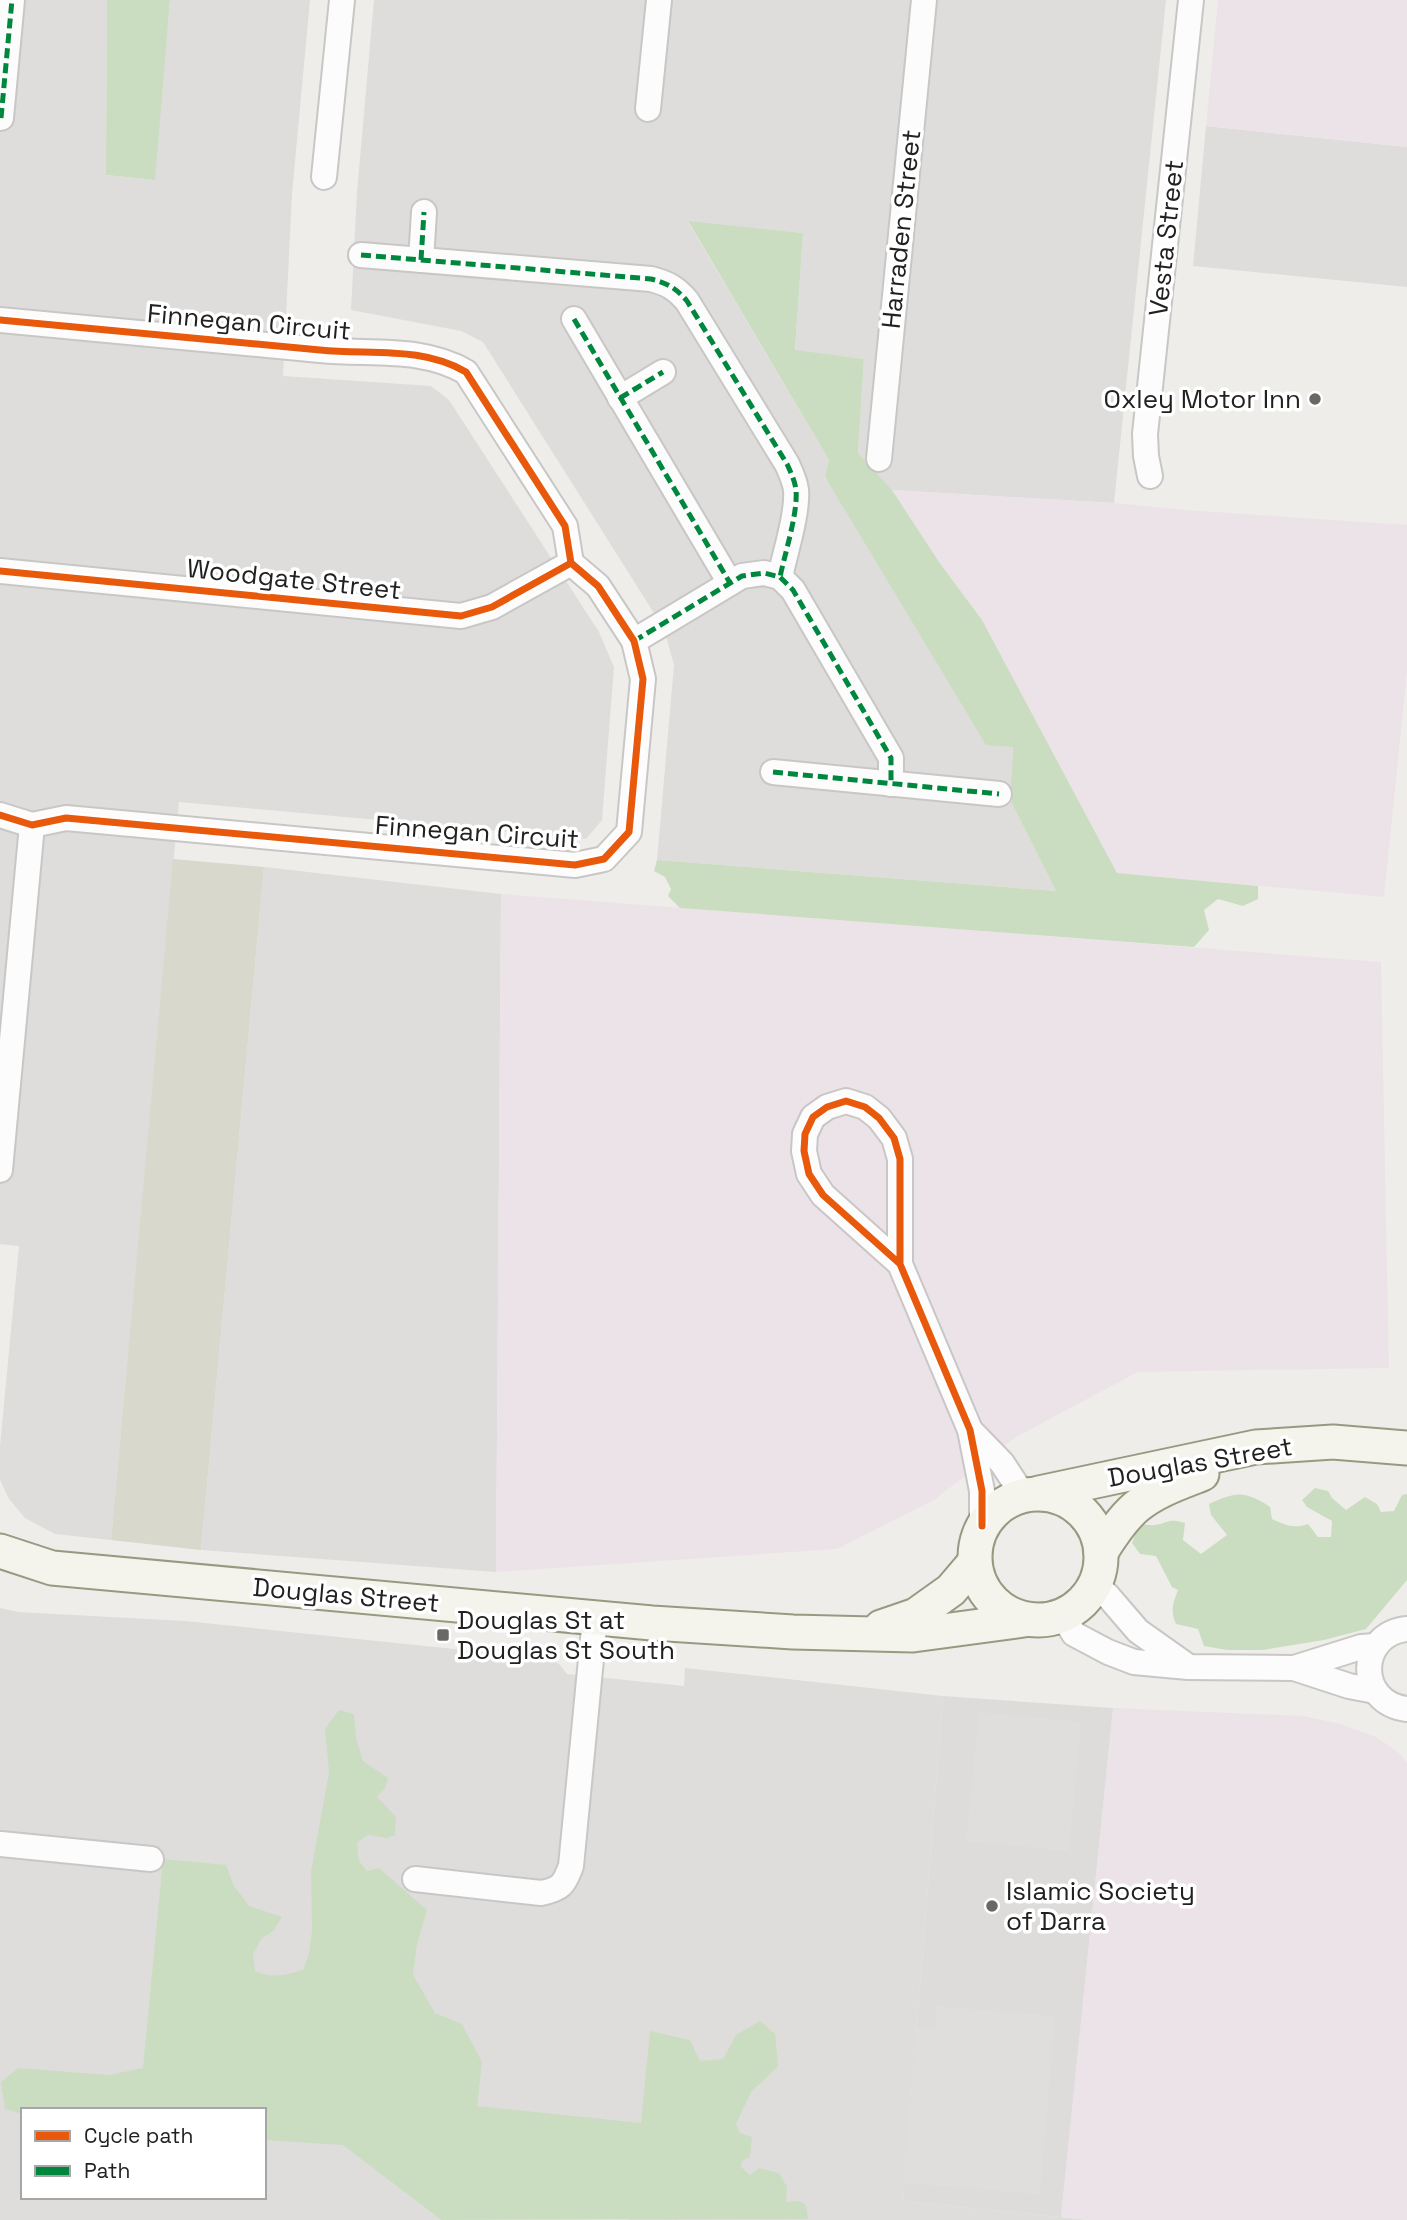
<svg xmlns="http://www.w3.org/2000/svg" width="1407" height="2220" font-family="'Space Grotesk',sans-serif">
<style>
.residential{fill:#dedddb;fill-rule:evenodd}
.industrial{fill:#ece3e8}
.religious{fill:#dddcdb}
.construction{fill:#d8d8cc}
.forest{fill:#caddc0}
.parking{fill:#dfdedd}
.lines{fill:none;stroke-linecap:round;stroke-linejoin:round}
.minor-casing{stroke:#c8c7c6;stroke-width:28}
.secondary-casing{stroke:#989981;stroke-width:37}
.minor{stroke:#fdfcfc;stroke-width:24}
.secondary{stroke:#f4f4ed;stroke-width:33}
.quiet{stroke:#00873e;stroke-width:5;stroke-dasharray:10 5;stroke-linecap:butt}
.cycleway-casing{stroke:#fff;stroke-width:11}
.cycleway{stroke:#e8590c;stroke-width:7}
.poi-dot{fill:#696867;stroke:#fff;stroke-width:2.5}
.labels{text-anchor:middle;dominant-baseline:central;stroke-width:7;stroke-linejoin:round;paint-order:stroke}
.street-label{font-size:26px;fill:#212121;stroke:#fff}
.poi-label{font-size:26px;fill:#212121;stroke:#fff;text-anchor:start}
</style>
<rect width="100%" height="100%" fill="#efedea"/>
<!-- residential -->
<g class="residential">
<path d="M 0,0 L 107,0 L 106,175 L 154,180 L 170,0 L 310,0 L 292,194 L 283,376 L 431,386 L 449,400 L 599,632 L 614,667 L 602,820 L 586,839 L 179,802 L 111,1540 L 55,1534 L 25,1518 L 9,1499 L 0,1480 L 0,1446 L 19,1246 L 0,1244 Z"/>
<path d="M 374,0 L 1166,0 L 1114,503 L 892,490 L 858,453 L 864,359 L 795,351 L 803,233 L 688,222 L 829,460 L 825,478 L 1013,747 L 1010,800 L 1056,891 L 657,860 L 674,665 L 664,629 L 483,342 L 461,331 L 351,310 L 357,192 Z"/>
<path d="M 1206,126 L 1407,147 L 1407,287 L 1193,266 Z"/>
<path d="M 264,867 L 501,894 L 496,1572 L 201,1550 Z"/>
<path d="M 0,1608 L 18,1612 L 185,1621 L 552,1659 L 560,1665 L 567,1674 L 684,1686 L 685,1668 L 943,1696 L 903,2201 L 1089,2220 L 632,2220 L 380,2173 L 441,2220 L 0,2220 ZM 23,2110 L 264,2110 L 264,2197 L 23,2197 Z"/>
</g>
<!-- industrial -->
<g class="industrial">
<path d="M 1218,0 L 1407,0 L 1407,147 L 1206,126 Z"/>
<path d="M 892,490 L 1114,503 L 1186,510 L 1407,525 L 1407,672 L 1384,897 L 1117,873 L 982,620 L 939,562 Z"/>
<path d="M 501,894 L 1381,962 L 1389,1368 L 1138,1372 L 1016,1437 L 934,1500 L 837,1549 L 496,1572 Z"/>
<path d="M 1113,1708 L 1303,1716 L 1341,1724 L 1376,1737 L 1398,1752 L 1407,1762 L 1407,2220 L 1089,2220 L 1061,2217 Z"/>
</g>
<!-- religious -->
<path class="religious" d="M 943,1696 L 1113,1708 L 1061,2217 L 903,2201 Z"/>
<!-- construction -->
<path class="construction" d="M 173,859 L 264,867 L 201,1550 L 111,1540 Z"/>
<!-- forest -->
<g class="forest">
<path d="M 107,0 L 170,0 L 155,180 L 106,175 Z"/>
<path d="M 688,221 L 803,233 L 795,350 L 864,359 L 858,453 L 892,490 L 939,562 L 982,620 L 1117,873 L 1258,886 L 1258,899 L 1243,906 L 1218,899 L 1204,910 L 1209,930 L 1194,947 L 680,908 L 668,896 L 671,889 L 665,877 L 654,871 L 657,860 L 1056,891 L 1010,800 L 1013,747 L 986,745 L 825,477 L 829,460 Z"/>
<path d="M 1315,1488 L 1328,1491 L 1332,1498 L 1346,1510 L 1365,1497 L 1377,1504 L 1381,1512 L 1394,1511 L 1402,1495 L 1407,1494 L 1407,1580 L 1366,1629 L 1324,1640 L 1263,1650 L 1227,1650 L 1204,1646 L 1198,1629 L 1176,1624 C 1170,1611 1173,1603 1178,1590 L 1172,1587 L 1156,1556 L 1140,1554 L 1132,1543 L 1138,1527 C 1145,1523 1147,1526 1155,1525 C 1170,1523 1166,1518 1185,1523 L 1183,1540 L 1201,1554 L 1227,1535 L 1211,1515 L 1209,1504 C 1236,1492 1244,1490 1270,1507 L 1272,1519 C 1285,1525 1294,1529 1308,1524 L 1318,1537 L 1331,1537 L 1332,1521 L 1307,1507 L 1302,1500 Z"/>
<path d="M 339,1710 L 354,1714 L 356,1738 L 363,1761 L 388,1778 L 385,1788 L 377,1797 L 396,1817 L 395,1835 L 387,1838 L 368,1835 L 357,1843 L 359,1861 L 367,1871 L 379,1868 L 427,1910 L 417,1944 L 413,1975 L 435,2013 L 462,2024 L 482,2062 L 477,2106 L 641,2123 L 650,2031 L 690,2040 L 700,2061 L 723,2059 L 736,2035 L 760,2021 L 775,2034 L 778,2066 L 751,2092 L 736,2124 L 740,2133 L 752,2137 L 750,2157 L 742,2161 L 741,2167 L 750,2175 L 759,2168 L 779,2173 L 787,2187 L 786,2202 L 799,2201 L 806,2205 L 808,2219 L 441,2220 L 343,2145 L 264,2140 L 264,2110 L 23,2110 L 23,2114 L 5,2109 L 1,2082 L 18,2068 L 109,2075 L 143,2068 L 163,1859 L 226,1865 L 234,1886 L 249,1906 L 282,1917 L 273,1931 L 261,1939 L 253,1954 L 255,1971 C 272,1979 285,1975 303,1970 L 309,1953 L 312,1930 L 311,1872 L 329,1772 L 325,1729 Z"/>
</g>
<!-- parking -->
<g class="parking">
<path d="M 979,1712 L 1081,1722 L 1069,1851 L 966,1841 Z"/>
<path d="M 936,2006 L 1055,2016 L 1040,2194 L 905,2183 L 918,2027 L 935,2028 Z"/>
</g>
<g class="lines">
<!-- minor casing -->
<g class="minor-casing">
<g id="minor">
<path d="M 648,109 L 659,0"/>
<path d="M 1,118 L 12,0"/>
<path d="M 324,177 L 342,0"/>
<path d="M 361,255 L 651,279 C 667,283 676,288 687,301 L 787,464 C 791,473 795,481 796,490 C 798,513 785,553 780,577"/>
<path d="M 421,260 L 424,212"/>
<path d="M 574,319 L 730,583"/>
<path d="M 0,320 C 107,330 213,340 320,350 C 370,355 422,346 466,372 L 565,526 L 571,563 L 598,586 L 634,641 L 643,679 L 629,832 L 604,859 L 575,865 L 66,818 L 32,825 L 0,815"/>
<path d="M 620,398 L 663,372"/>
<path d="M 879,459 L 924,0"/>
<path d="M 1150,476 L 1146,456 L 1145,434 L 1191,0"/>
<path d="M 0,571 L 461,616 L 492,607 L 571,563"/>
<path d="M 634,641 L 742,576 L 764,573 L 780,577 L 793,590 L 891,758 L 891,784"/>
<path d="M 773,772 L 999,794"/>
<path d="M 0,1170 L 32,825"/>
<path d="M 900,1264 L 823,1195 L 809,1174 L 804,1151 L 805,1134 L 813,1117 L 827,1107 L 846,1101 L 865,1107 L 879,1118 L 894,1138 L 900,1159 L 900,1264 L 970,1430 L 982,1491 L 982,1526"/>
<path d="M 970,1430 L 1002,1463 L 1023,1495"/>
<path d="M 1095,1585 L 1107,1595 L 1138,1631 L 1186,1665"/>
<path d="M 1063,1616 L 1074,1634 L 1108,1652 L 1134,1662 L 1188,1667 L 1294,1668 L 1349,1686 L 1375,1691"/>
<path d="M 1407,1629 C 1357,1634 1356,1703 1407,1709"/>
<path d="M 1294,1668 L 1361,1647 L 1376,1646"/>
<path d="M 1,1844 L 151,1859"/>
<path d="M 415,1879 L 541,1893 C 561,1889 564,1885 571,1866 L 595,1618"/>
</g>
</g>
<!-- secondary casing -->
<g class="secondary-casing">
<g id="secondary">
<path d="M 1039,1493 L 1256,1447 L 1333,1442 L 1407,1448"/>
<circle cx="1038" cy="1557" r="63"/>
<path d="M 0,1551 L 52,1568 L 652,1623 L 793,1632 L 913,1635 L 1024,1620"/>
<path d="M 1101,1552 C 1111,1536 1122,1519 1136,1507 C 1155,1491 1179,1483 1202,1474"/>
<path d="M 881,1627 L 916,1615 L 951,1590 L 974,1563"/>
</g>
</g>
<!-- minor -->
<use href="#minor" class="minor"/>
<!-- secondary -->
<use href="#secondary" class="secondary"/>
<!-- quiet -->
<g class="quiet">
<path d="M 1,118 L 12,0"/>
<path d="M 361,255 L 651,279 C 667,283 676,288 687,301 L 787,464 C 791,473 795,481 796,490 C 798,513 785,553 780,577"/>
<path d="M 421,260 L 424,212"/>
<path d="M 574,319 L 730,583"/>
<path d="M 620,398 L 663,372"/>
<path d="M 634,641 L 742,576 L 764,573 L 780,577 L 793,590 L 891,758 L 891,784"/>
<path d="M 773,772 L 999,794"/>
</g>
<!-- cycleway casing -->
<g class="cycleway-casing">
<g id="cycleway">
<path d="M 0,320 C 107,330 213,340 320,350 C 370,355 422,346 466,372 L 565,526 L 571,563 L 598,586 L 634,641 L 643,679 L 629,832 L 604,859 L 575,865 L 66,818 L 32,825 L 0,815"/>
<path d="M 0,571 L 461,616 L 492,607 L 571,563"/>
<path d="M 900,1264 L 823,1195 L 809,1174 L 804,1151 L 805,1134 L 813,1117 L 827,1107 L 846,1101 L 865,1107 L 879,1118 L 894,1138 L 900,1159 L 900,1264 L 970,1430 L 982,1491 L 982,1526"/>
</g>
</g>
<!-- cycleway -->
<use href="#cycleway" class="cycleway"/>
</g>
<!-- markers -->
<g class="poi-dot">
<circle cx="1315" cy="399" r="7"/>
<rect x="436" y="1628" width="14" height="14" rx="3.5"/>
<circle cx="992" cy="1906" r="7"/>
</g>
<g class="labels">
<!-- street labels -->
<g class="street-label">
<text transform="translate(901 229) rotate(-84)">Harraden Street</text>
<text transform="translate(1166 238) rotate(-84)">Vesta Street</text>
<text transform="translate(249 322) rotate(5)">Finnegan Circuit</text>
<text transform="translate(294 579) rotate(6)">Woodgate Street</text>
<text transform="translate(477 832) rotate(4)">Finnegan Circuit</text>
<text transform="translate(1200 1462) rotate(-10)">Douglas Street</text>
<text transform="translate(346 1595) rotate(5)">Douglas Street</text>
</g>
<!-- poi labels -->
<g class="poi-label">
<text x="1301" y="399" text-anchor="end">Oxley Motor Inn</text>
<text x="457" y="1620">Douglas St at<tspan x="457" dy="30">Douglas St South</tspan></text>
<text x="1006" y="1891">Islamic Society<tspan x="1006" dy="30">of Darra</tspan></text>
</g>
</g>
<!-- legend -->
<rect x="21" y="2108" width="245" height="91" fill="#ffffff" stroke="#a6a6a6" stroke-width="2"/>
<rect x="35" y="2131" width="35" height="10" fill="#e8590c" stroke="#a6a6a6" stroke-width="2"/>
<text x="84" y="2143" font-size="21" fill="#212121">Cycle path</text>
<rect x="35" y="2166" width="35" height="10" fill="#00873e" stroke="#a6a6a6" stroke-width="2"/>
<text x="84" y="2178" font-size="21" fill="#212121">Path</text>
</svg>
